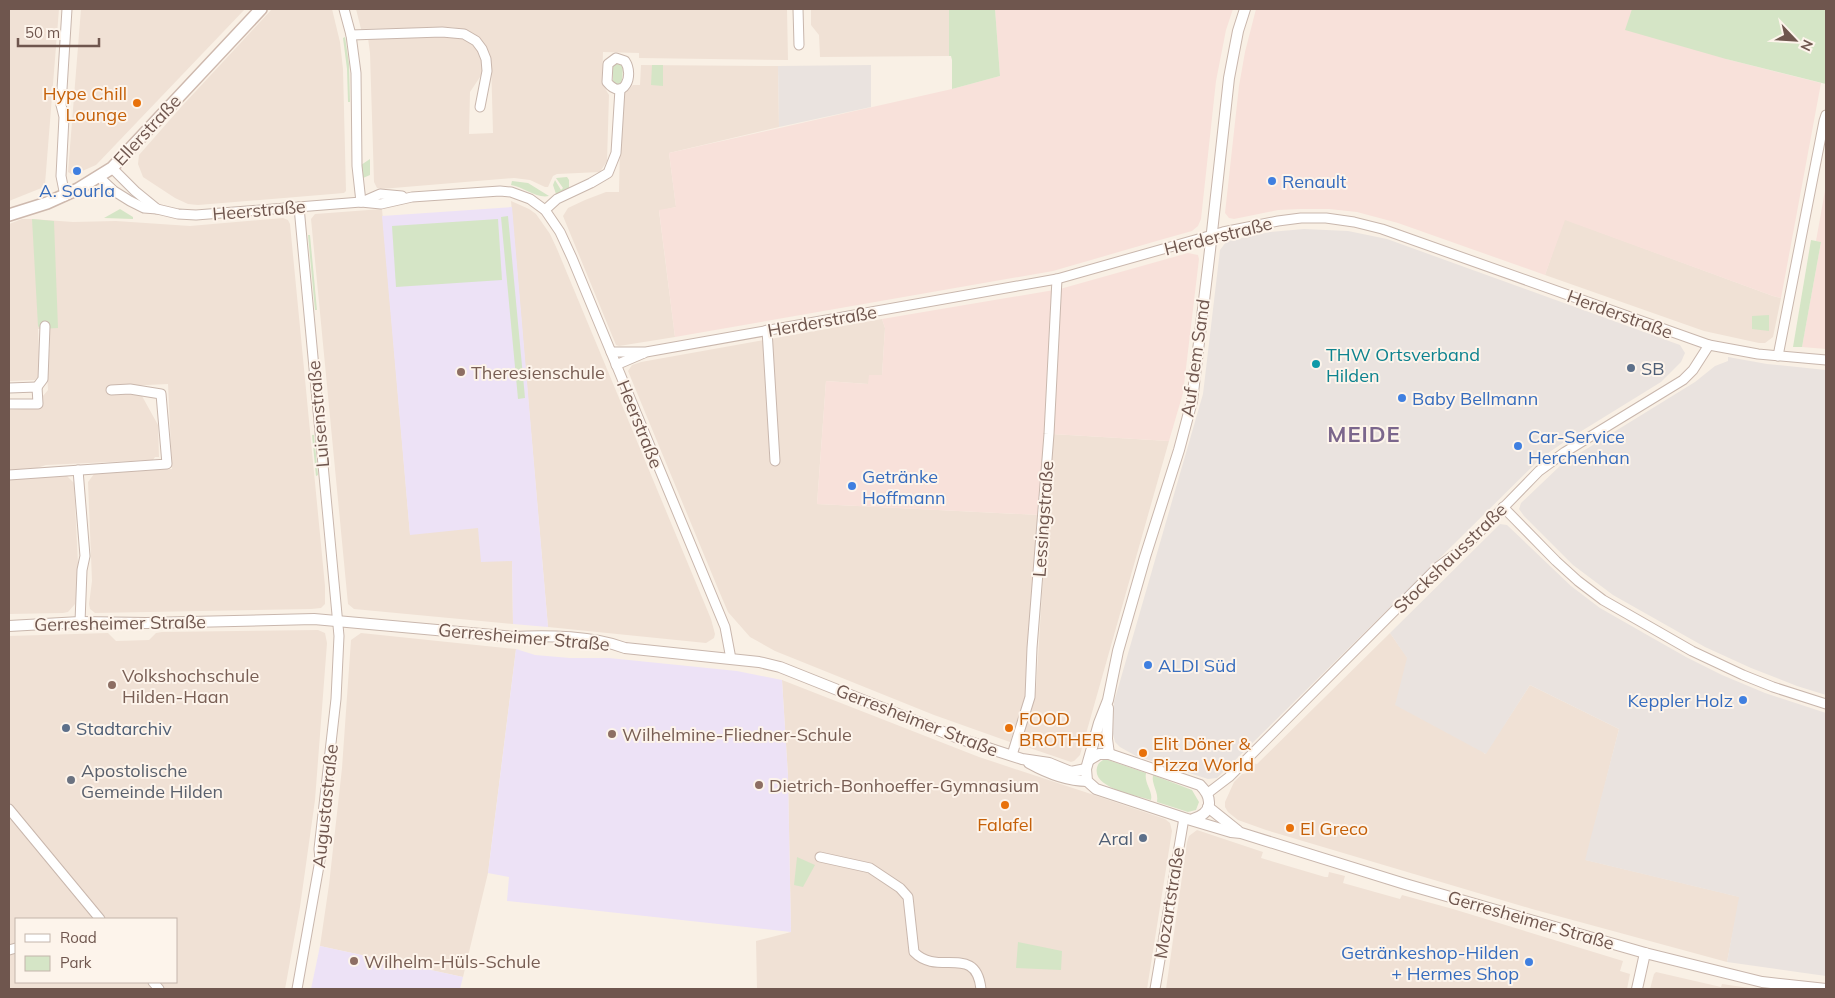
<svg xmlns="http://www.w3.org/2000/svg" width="1835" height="998" font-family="Mulish,sans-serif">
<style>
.residential{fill:#f0e1d5;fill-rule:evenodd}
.commercial{fill:#f8e1da}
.industrial{fill:#eae3df}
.education{fill:#ede2f6}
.green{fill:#d5e5c6}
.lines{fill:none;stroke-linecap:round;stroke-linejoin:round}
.minor-casing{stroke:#c9b7ad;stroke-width:11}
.tertiary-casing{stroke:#c9b7ad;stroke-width:12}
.secondary-casing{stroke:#ceb9ae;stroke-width:14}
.minor{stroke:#fff;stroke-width:9}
.tertiary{stroke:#fff;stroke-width:10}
.secondary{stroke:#fff;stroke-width:11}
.food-dot{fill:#e8710a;stroke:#fdf4eb;stroke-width:2}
.shop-dot{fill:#3f7fe0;stroke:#fdf4eb;stroke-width:2}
.culture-dot{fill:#0f9aa8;stroke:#fdf4eb;stroke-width:2}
.service-dot{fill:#5c6f8a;stroke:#fdf4eb;stroke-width:2}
.education-dot{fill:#8d6e63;stroke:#fdf4eb;stroke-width:2}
.worship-dot{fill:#6b7280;stroke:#fdf4eb;stroke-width:2}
.labels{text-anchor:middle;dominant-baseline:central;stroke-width:4;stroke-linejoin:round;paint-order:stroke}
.food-label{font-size:18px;fill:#c56008;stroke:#fdf4eb;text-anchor:start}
.street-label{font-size:18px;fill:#6f564e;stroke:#fdf4eb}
.shop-label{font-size:18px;fill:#366cbe;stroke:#fdf4eb;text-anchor:start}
.culture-label{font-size:18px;fill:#0d838f;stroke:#fdf4eb;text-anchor:start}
.service-label{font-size:18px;fill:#4e5e75;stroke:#fdf4eb;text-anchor:start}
.education-label{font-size:18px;fill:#785e54;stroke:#fdf4eb;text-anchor:start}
.worship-label{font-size:18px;fill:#5b616d;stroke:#fdf4eb;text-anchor:start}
.district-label{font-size:22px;font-weight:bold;letter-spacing:1px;fill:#7b668c;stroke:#fdf4eb}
</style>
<rect width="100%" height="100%" fill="#f9f0e5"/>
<!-- residential -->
<g class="residential">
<path d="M 9,9 L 59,9 L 45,184 L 44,187 L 9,201 Z"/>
<path d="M 81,9 L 245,9 L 96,165 L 73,175 L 68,172 Z"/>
<path d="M 272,9 L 332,9 L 340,42 L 343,69 L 346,191 L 344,193 L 198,205 L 188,204 L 175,198 L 143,177 L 138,164 L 139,155 L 182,106 Z"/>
<path d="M 356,9 L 787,9 L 788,60 L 639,58 L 639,53 L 603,52 L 602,83 L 609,95 L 607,161 L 600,172 L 557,174 L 553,176 L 548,187 L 545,187 L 530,180 L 514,178 L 381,189 L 377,188 L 374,182 L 370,53 L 368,38 L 451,36 L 462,38 L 473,44 L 477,48 L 482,60 L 482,74 L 470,92 L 469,134 L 493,133 L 491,60 L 490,55 L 481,39 L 466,30 L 452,27 L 361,29 Z"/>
<path d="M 811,9 L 949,9 L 949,56 L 820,57 L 819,35 L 811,25 Z"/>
<path d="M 641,65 L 778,66 L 779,127 L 669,153 L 676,207 L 659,211 L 675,337 L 619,346 L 616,345 L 563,216 L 568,208 L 585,200 L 606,192 L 619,192 L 621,97 L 633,85 L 640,85 Z"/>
<path d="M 511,201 L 529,209 L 536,214 L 550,234 L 557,249 L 711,619 L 715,634 L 714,638 L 706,643 L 548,627 Z"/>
<path d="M 382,209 L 410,534 L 478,527 L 512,561 L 513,624 L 354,609 L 348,604 L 311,219 L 315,214 Z"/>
<path d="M 283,218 L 288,220 L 290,224 L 325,586 L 325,604 L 321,608 L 311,609 L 95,613 L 90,609 L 89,604 L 92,581 L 88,482 L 94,474 L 172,469 L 168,384 L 125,386 L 142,396 L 158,425 L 159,457 L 155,457 L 153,460 L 46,465 L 37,468 L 9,470 L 9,410 L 37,408 L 43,396 L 48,390 L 46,353 L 50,349 L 49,329 L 38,329 L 40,375 L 35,380 L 9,381 L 9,224 L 22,219 L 32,219 L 73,222 L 116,221 L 190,226 Z"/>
<path d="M 1564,219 L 1773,296 L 1781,298 L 1773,337 L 1765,343 L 1759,343 L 1704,331 L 1545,275 Z"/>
<path d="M 882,319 L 885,328 L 882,375 L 868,384 L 826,381 L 817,504 L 1040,515 L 1029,681 L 1024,701 L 1010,742 L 934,715 L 775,651 L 750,637 L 728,612 L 719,591 L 628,371 L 632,365 L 641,362 Z"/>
<path d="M 1052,434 L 1169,441 L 1080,755 L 1074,761 L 1071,762 L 1018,744 L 1036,689 Z"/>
<path d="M 67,476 L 74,483 L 78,564 L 78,587 L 75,604 L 68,612 L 63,613 L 9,614 L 9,479 Z"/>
<path d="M 318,630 L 325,633 L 327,643 L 315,800 L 300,907 L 285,989 L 9,989 L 9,636 L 108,633 L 116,641 L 149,640 L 156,633 L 162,632 ZM 16,919 L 176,919 L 176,982 L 16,982 Z"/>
<path d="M 361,633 L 516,649 L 488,873 L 463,977 L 320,946 L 329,885 L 342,768 L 351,640 Z"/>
<path d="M 1390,633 L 1407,657 L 1485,754 L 1530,685 L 1619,729 L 1586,860 L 1740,897 L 1727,962 L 1532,909 L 1266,830 L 1238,820 L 1228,812 L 1225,807 L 1225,802 L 1234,782 L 1242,774 L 1247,773 L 1252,763 L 1257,764 Z"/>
<path d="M 782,680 L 979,757 L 1091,794 L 1165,819 L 1170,823 L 1172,831 L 1147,989 L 757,989 L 756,941 L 791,932 L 788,776 Z"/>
<path d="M 1197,830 L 1263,852 L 1261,858 L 1325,877 L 1328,877 L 1329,872 L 1345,876 L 1343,883 L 1400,899 L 1402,895 L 1453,909 L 1623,961 L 1620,971 L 1630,974 L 1627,989 L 1166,989 L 1187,842 L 1189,836 Z"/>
<path d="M 1656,972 L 1721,987 L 1722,984 L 1756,989 L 1650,989 L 1654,974 Z"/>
</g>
<!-- commercial -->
<g class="commercial">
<path d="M 995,9 L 1233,9 L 1226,30 L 1216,81 L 1201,219 L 1198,226 L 1192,231 L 1160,240 L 1053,271 L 675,337 L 659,210 L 676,207 L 669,153 L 952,89 L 1000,76 Z"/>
<path d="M 1256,9 L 1722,9 L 1726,59 L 1821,83 L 1781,298 L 1773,296 L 1565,220 L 1545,275 L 1398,223 L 1357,212 L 1329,209 L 1301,209 L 1278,210 L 1234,219 L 1229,218 L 1225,213 L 1239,86 L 1245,52 Z"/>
<path d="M 1826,185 L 1826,349 L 1802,347 L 1821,242 L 1816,241 Z"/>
<path d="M 1188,253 L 1198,255 L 1199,259 L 1183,393 L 1169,441 L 1052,434 L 1059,333 L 1057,332 L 1060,289 Z"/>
<path d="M 1054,290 L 1040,515 L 817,504 L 826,381 L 868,384 L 869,375 L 882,375 L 885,328 L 882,319 Z"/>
</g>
<!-- industrial -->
<g class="industrial">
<path d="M 871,65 L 871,107 L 779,127 L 778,66 Z"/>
<path d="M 1304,229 L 1348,231 L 1387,239 L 1680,345 L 1685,353 L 1681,362 L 1661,382 L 1567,440 L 1541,458 L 1217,778 L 1208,779 L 1136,756 L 1120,747 L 1115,742 L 1113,734 L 1114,702 L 1203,394 L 1220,250 L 1226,242 L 1232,240 L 1270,232 Z"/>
<path d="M 1728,357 L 1767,364 L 1826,370 L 1826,695 L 1797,686 L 1751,668 L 1705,647 L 1613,595 L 1573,565 L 1524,516 L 1519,509 L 1521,503 L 1562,464 L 1695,382 L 1715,366 L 1728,361 Z"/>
<path d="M 1500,524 L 1507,525 L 1571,586 L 1600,608 L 1642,632 L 1686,657 L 1722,675 L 1765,693 L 1826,713 L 1826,976 L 1727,962 L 1739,897 L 1585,860 L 1619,729 L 1530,685 L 1486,754 L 1395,705 L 1407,658 L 1390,633 Z"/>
</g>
<!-- education -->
<g class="education">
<path d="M 512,207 L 548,627 L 513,624 L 512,561 L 481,562 L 478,528 L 410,535 L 382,216 Z"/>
<path d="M 516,649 L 535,655 L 570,658 L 609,658 L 737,671 L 782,680 L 788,776 L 791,932 L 507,901 L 509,877 L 488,873 Z"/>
<path d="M 320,946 L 463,977 L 460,989 L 311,989 Z"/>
</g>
<!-- green -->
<g class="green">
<path d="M 949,9 L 995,9 L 1000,76 L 952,89 L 952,60 L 951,56 L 949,56 Z"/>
<path d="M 1632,9 L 1826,9 L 1826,84 L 1726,59 L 1625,30 Z"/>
<path d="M 345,37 L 349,64 L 350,102 L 348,102 L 347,69 L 343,38 Z"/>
<path d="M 619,62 L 623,66 L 622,83 L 617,85 L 613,82 L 613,64 Z"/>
<path d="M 652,65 L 663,65 L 663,86 L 651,85 Z"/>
<path d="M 370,159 L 370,175 L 363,178 L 361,165 Z"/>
<path d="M 567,177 L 569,180 L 569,188 L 556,194 L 553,185 L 555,180 L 561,190 L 563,188 L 556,178 Z"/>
<path d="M 512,181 L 528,183 L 549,196 C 537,199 524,187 511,185 Z"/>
<path d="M 120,209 L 133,217 L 133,219 L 104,218 Z"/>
<path d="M 508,216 L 525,398 L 518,399 L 501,217 Z"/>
<path d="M 32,219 L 54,221 L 58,328 L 40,329 L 38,326 Z"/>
<path d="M 498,219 L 502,280 L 396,287 L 392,226 Z"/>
<path d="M 308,235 L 310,235 L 317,310 L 315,310 Z"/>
<path d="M 1811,240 L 1821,242 L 1802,347 L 1793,347 Z"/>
<path d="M 1769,315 L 1769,331 L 1752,329 L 1752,316 Z"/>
<path d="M 312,435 L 314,435 L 318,475 L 316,476 Z"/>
<path d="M 1103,760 L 1108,760 L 1146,773 C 1144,784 1153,790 1151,800 C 1136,795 1085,787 1099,763 Z"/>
<path d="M 1153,775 L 1192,790 L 1199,802 L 1196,810 L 1188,812 L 1157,802 C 1159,792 1151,784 1153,775 Z"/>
<path d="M 797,857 L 815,865 L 803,887 L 794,885 Z"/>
<path d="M 1018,942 L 1062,951 L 1061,970 L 1016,968 Z"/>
</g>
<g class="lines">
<!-- minor casing -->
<g class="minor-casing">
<g id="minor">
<path d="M 344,9 L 351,35 L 356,73 L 357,166 L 361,202"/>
<path d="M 798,9 L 799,45"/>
<path d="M 351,35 L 442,32 L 464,34 L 476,41 L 482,49 L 486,59 L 487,71 L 480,107"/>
<path d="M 616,58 L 625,61 C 635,76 623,102 607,82 L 608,64 Z"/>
<path d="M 112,168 L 135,191 L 157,209"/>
<path d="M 99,177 L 114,191 L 130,201 L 144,208 L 157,209 L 178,214 L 196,215 L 361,202 L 381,204 L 412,197 L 500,191 L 511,192 L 530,199 L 545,210 L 560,232 L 572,258 L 725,627 L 731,659"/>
<path d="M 65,196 L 61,176 L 64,117 L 61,105 L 67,9"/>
<path d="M 364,201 L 380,194 L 402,196"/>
<path d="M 545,210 L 557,199 L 591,183 L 608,173 L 616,153 L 620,89"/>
<path d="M 767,330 L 775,461"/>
<path d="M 611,352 L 646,352 L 1057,279 L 1223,232 L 1278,221 L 1301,218 L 1326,218 L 1354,222 L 1382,229 L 1709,345 L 1758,354 L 1826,360"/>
<path d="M 1778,356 L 1824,121 L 1826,115"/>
<path d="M 616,365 L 644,353"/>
<path d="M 37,387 L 43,379 L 45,326"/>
<path d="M 9,388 L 37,387 L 38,404 L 9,404"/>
<path d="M 78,470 L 85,556 L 82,570 L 80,622"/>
<path d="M 9,475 L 167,464 L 161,394 L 130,389 L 111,390"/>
<path d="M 1503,507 L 1556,561 L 1578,581 L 1603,600 L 1692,651 L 1743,675 L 1773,687 L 1826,704"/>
<path d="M 1012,755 L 1030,697 L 1032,648 L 1049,434 L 1057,279"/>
<path d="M 1208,793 L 1229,777 L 1438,567 L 1464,548 L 1539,471 L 1565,452 L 1683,380 L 1693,370 L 1709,345"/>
<path d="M 9,809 L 100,919"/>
<path d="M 820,857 L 870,868 L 900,888 L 908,897 L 914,952 C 938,977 976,943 981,989"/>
<path d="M 9,950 L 16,948"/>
<path d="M 153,982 L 159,989"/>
<path d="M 297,989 L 320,860 L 319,849 L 336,699 L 339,636 L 299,207"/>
<path d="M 1155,989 L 1184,818"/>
</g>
</g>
<!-- tertiary casing -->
<g class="tertiary-casing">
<g id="tertiary">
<path d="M 1245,9 L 1238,31 L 1229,78 L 1210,250 L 1192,401 L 1179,450 L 1145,557 L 1118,651 L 1108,700 L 1099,723 L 1086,769 L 1087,781 L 1096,789 L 1184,818 L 1231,832 L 1241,833 L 1405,884 L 1645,953 L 1762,982 L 1826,989"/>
<path d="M 9,626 L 80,622 L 146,623 L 314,619 L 514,637 C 547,635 594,636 625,648 L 759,662 L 780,667 L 958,738 L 994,750 L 1022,759 L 1049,763 L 1071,772 L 1086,769"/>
<path d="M 1108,708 L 1107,739 L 1109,754"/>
<path d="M 1089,760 L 1099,754 L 1109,754 L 1200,785 C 1213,798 1213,813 1193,819"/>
<path d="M 1029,763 C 1047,773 1067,781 1087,781"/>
<path d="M 1208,807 L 1238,831"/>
<path d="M 1637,989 L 1645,953"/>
</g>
</g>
<!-- secondary casing -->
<g class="secondary-casing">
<path id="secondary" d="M 9,215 L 47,203 L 78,189 L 112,168 L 261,9"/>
</g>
<!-- minor -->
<use href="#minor" class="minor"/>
<!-- tertiary -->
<use href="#tertiary" class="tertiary"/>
<!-- secondary -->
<use href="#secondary" class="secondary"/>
</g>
<!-- markers -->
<g class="food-dot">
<circle cx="137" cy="103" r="5"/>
<circle cx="1009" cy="728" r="5"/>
<circle cx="1143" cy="753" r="5"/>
<circle cx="1005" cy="805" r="5"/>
<circle cx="1290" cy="828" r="5"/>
</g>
<g class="shop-dot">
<circle cx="77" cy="171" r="5"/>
<circle cx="1272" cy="181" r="5"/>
<circle cx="1402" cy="398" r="5"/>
<circle cx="1518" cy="446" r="5"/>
<circle cx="852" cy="486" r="5"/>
<circle cx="1148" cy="665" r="5"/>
<circle cx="1743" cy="700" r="5"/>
<circle cx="1529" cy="962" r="5"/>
</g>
<circle class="culture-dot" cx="1316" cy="364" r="5"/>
<g class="service-dot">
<circle cx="1631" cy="368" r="5"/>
<circle cx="66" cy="728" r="5"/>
<circle cx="1143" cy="838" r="5"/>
</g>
<g class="education-dot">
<circle cx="461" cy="372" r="5"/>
<circle cx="112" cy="685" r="5"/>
<circle cx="612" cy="734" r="5"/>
<circle cx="759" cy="785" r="5"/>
<circle cx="354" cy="961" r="5"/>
</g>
<circle class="worship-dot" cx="71" cy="780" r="5"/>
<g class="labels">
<!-- food labels -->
<g class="food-label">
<text x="127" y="93" text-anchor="end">Hype Chill<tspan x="127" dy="21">Lounge</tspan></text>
<text x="1019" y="718">FOOD<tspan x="1019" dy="21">BROTHER</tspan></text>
<text x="1153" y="743">Elit Döner &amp;<tspan x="1153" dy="21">Pizza World</tspan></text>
<text x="1005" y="824" text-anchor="middle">Falafel</text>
<text x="1300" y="828">El Greco</text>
</g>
<!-- street labels -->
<g class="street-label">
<text transform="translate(147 130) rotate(-47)">Ellerstraße</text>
<text transform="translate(259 210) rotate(-5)">Heerstraße</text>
<text transform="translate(1218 236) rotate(-14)">Herderstraße</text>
<text transform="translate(1620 314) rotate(20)">Herderstraße</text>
<text transform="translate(822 321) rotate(-10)">Herderstraße</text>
<text transform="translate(1195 358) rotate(-82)">Auf dem Sand</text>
<text transform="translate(318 414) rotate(-95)">Luisenstraße</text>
<text transform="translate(640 424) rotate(68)">Heerstraße</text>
<text transform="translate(1043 519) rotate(-86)">Lessingstraße</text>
<text transform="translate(1450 558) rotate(-44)">Stockshausstraße</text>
<text transform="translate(120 623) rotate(-1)">Gerresheimer Straße</text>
<text transform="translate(524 637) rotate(5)">Gerresheimer Straße</text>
<text transform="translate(917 720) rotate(21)">Gerresheimer Straße</text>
<text transform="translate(325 806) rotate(-84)">Augustastraße</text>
<text transform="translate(1169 903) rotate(-81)">Mozartstraße</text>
<text transform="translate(1531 920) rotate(16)">Gerresheimer Straße</text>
</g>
<!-- shop labels -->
<g class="shop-label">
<text x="1282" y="181">Renault</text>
<text x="77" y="190" text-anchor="middle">A. Sourla</text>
<text x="1412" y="398">Baby Bellmann</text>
<text x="1528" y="436">Car-Service<tspan x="1528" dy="21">Herchenhan</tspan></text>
<text x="862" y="476">Getränke<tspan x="862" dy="21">Hoffmann</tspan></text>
<text x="1158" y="665">ALDI Süd</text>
<text x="1733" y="700" text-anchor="end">Keppler Holz</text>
<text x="1519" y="952" text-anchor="end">Getränkeshop-Hilden<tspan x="1519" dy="21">+ Hermes Shop</tspan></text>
</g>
<!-- culture labels -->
<g class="culture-label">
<text x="1326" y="354">THW Ortsverband<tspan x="1326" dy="21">Hilden</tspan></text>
</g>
<!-- service labels -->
<g class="service-label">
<text x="1641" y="368">SB</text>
<text x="76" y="728">Stadtarchiv</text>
<text x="1133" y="838" text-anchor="end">Aral</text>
</g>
<!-- education labels -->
<g class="education-label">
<text x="471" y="372">Theresienschule</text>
<text x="122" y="675">Volkshochschule<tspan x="122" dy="21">Hilden-Haan</tspan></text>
<text x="622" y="734">Wilhelmine-Fliedner-Schule</text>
<text x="769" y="785">Dietrich-Bonhoeffer-Gymnasium</text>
<text x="364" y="961">Wilhelm-Hüls-Schule</text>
</g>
<!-- worship labels -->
<g class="worship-label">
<text x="81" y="770">Apostolische<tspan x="81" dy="21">Gemeinde Hilden</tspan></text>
</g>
<!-- district labels -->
<g class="district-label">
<text x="1364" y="434">MEIDE</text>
</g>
</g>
<!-- border -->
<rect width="1835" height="998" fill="none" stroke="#6f564e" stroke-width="20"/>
<!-- legend -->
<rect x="15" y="918" width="162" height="65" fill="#fdf4eb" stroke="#c4b5ac"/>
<rect x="25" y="934" width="25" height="8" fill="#ffffff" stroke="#c4b5ac"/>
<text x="60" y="943" font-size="15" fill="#6f564e">Road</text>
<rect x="25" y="956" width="25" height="15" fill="#d5e5c6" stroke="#c4b5ac"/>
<text x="60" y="968" font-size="15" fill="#6f564e">Park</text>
<!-- north arrow -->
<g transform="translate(1795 40) rotate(115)" stroke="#fdf4eb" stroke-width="4" paint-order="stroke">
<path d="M0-4L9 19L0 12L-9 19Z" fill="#6f564e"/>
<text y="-8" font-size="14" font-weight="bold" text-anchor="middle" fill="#6f564e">N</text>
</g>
<!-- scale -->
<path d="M18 38v8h81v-8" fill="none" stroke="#6f564e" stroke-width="2.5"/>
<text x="25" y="38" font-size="15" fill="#6f564e" stroke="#fdf4eb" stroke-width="4" paint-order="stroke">50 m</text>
</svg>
